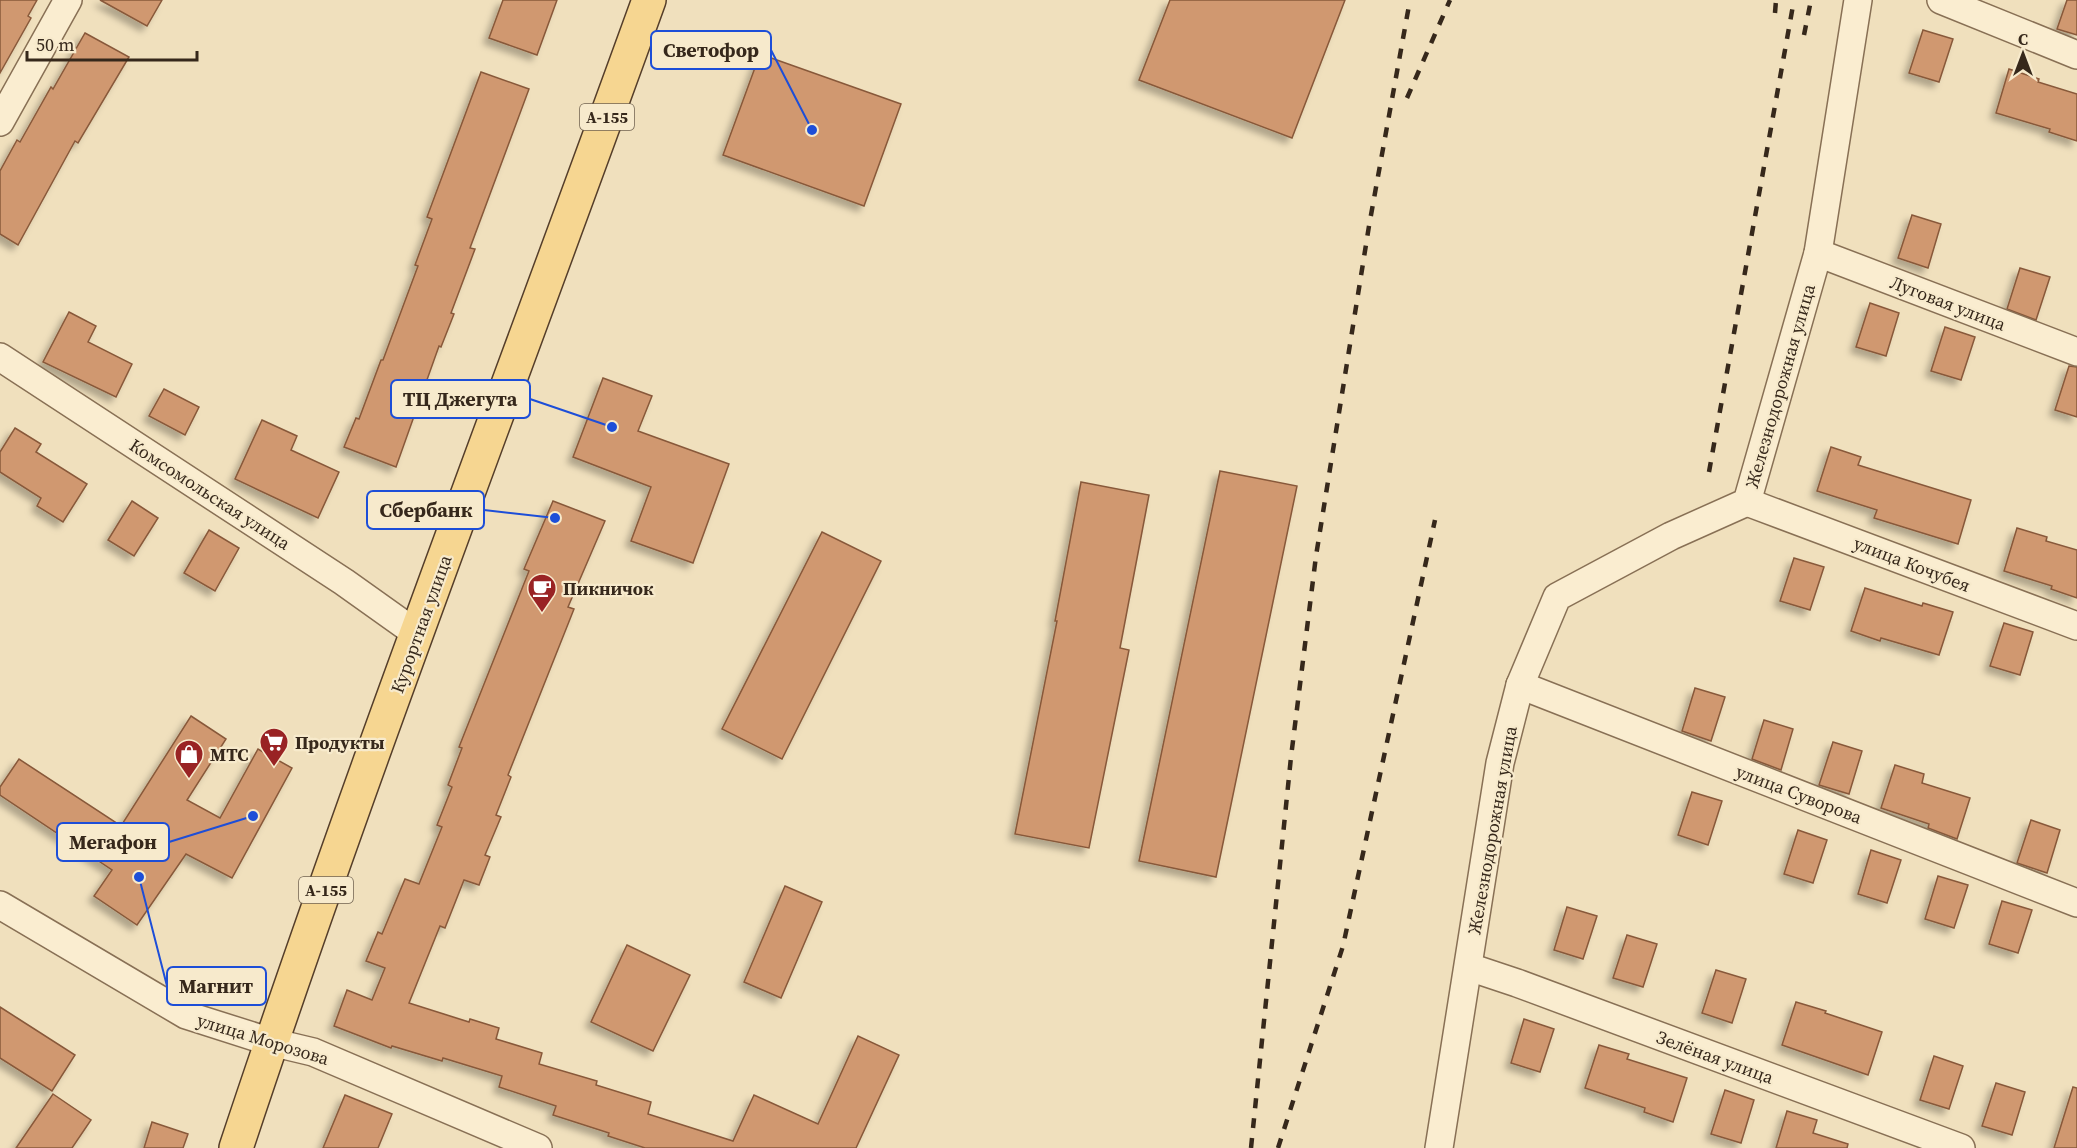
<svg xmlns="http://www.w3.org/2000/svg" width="2077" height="1148" font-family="'Source Serif 4',serif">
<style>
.building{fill:#d09870;stroke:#88593a;stroke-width:1.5;filter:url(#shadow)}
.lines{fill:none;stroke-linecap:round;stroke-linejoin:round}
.minor-casing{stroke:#887055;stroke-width:30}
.primary-casing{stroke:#553e2a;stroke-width:36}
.minor{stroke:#faedd0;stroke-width:27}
.primary{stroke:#f6d691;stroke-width:33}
.rail{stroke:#36281b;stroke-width:4.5;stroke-dasharray:10 10;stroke-linecap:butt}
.labels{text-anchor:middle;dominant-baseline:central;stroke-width:4.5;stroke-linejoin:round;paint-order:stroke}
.shield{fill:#f7eacc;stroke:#706250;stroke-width:1.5}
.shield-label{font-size:16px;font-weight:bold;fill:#36281b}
.street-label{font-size:18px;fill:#36281b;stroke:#f7eacc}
.poi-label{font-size:18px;font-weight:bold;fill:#36281b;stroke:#f7eacc;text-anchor:start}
.leader{fill:none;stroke:#1d4ed8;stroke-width:2}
.callout-dot{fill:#1d4ed8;stroke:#f7eacc;stroke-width:2}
.callout{fill:#f7eacc;stroke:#1d4ed8;stroke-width:2}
.callout-label{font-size:20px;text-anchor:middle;font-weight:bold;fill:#36281b}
</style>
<defs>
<filter id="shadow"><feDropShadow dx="-5.5" dy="5.5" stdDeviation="3" flood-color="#0004"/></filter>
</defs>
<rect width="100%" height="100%" fill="#f0e0bd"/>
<!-- building -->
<g class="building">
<path d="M 0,0 L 37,0 L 28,16 L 31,18 L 0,73 Z"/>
<path d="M 100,0 L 162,0 L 147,26 Z"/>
<path d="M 503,0 L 557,0 L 537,55 L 489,38 Z"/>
<path d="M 1170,0 L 1345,0 L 1292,138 L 1139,80 Z"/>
<path d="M 2067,0 L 2077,0 L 2077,35 L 2057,29 Z"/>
<path d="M 1923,30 L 1953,39 L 1939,82 L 1909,73 Z"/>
<path d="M 85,33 L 129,57 L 78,143 L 75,141 L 18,245 L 0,234 L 0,171 L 17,140 L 20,142 L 51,87 L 53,89 Z"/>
<path d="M 760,54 L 901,104 L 864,206 L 723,155 Z"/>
<path d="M 2009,69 L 2039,79 L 2038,82 L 2077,94 L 2077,141 L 2049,132 L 2050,129 L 1996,113 Z"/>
<path d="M 481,72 L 529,89 L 470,248 L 475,249 L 451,313 L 454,314 L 441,347 L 439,346 L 396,467 L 344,447 L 356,418 L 359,419 L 381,360 L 383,360 L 418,266 L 415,265 L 432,219 L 427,217 Z"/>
<path d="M 1912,215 L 1941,224 L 1928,268 L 1898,258 Z"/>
<path d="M 2020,268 L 2050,277 L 2036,320 L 2007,309 Z"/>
<path d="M 1870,303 L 1899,313 L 1886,356 L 1856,347 Z"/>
<path d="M 69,312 L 96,326 L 88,342 L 132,364 L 116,397 L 43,362 Z"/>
<path d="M 1945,327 L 1975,337 L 1961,380 L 1931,371 Z"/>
<path d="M 2069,366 L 2077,367 L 2077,417 L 2055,410 Z"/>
<path d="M 603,378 L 652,396 L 638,431 L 729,464 L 693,563 L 631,541 L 651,487 L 573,457 Z"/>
<path d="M 164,389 L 199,407 L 185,435 L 149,416 Z"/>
<path d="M 262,420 L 297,436 L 291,450 L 339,472 L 318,518 L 235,479 Z"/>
<path d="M 15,428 L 41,444 L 36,452 L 87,484 L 63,522 L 37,506 L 41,498 L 0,472 L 0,452 Z"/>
<path d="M 1831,447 L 1861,457 L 1858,465 L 1971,500 L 1958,544 L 1874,518 L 1877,510 L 1817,491 Z"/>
<path d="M 1220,471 L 1297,486 L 1216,877 L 1139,861 Z"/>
<path d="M 1081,482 L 1149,495 L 1120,648 L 1129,650 L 1089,848 L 1015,834 L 1057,621 L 1055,621 Z"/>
<path d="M 132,501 L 158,518 L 134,556 L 108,540 Z"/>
<path d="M 553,501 L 605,521 L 568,607 L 574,609 L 508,775 L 511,777 L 496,815 L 501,817 L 485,855 L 490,857 L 479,885 L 464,880 L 445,928 L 440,926 L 409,1003 L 469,1022 L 470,1019 L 499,1028 L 496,1039 L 542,1053 L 539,1064 L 597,1081 L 596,1085 L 651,1102 L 648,1114 L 733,1141 L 754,1095 L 818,1124 L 858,1036 L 899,1055 L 856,1148 L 645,1148 L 608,1136 L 609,1133 L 553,1115 L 556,1106 L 499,1087 L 502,1076 L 443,1058 L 442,1061 L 392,1046 L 391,1048 L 334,1026 L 347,990 L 372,1000 L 385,968 L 366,961 L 378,932 L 382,934 L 405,879 L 419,884 L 442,827 L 437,825 L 452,787 L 448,785 L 462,748 L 459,747 L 529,571 L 524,569 Z"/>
<path d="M 2017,528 L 2047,537 L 2046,541 L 2077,550 L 2077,598 L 2051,589 L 2052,586 L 2004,571 Z"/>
<path d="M 209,530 L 239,548 L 215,591 L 184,573 Z"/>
<path d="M 822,532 L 881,561 L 782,759 L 722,729 Z"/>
<path d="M 1794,558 L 1824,567 L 1810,610 L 1780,601 Z"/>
<path d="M 1865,588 L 1922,606 L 1923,603 L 1953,612 L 1939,655 L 1881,638 L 1880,641 L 1851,631 Z"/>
<path d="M 2004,623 L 2033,632 L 2020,675 L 1990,666 Z"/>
<path d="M 1695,688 L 1725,697 L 1711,741 L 1682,731 Z"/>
<path d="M 191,716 L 226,739 L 187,800 L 220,818 L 258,749 L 292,768 L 232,878 L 186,854 L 137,925 L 94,896 L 112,870 L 0,795 L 0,787 L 19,759 L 121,826 Z"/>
<path d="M 1764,720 L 1793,729 L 1781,770 L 1752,759 Z"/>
<path d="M 1833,742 L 1862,751 L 1849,794 L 1819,785 Z"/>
<path d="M 1895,765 L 1924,774 L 1922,783 L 1970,798 L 1957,839 L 1928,828 L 1929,824 L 1881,808 Z"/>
<path d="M 1692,792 L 1722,801 L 1708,845 L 1678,835 Z"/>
<path d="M 2031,820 L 2060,830 L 2047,873 L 2017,863 Z"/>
<path d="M 1798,830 L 1827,840 L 1813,883 L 1784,874 Z"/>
<path d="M 1871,850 L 1901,860 L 1887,903 L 1858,894 Z"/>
<path d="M 1938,876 L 1968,885 L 1954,928 L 1925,919 Z"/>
<path d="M 785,886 L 822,902 L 781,998 L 744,982 Z"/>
<path d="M 2002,901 L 2032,910 L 2018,953 L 1989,944 Z"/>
<path d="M 1567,907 L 1597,916 L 1583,959 L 1554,950 Z"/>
<path d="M 1627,935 L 1657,944 L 1643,987 L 1613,978 Z"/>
<path d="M 627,945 L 690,975 L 653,1051 L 591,1022 Z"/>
<path d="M 1716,970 L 1746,979 L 1732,1023 L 1702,1013 Z"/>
<path d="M 1796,1002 L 1826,1011 L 1825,1013 L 1882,1032 L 1868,1075 L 1782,1045 Z"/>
<path d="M 0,1007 L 75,1055 L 52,1091 L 0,1058 Z"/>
<path d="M 1524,1019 L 1554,1029 L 1540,1072 L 1511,1063 Z"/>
<path d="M 1599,1045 L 1629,1054 L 1627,1059 L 1687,1078 L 1673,1122 L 1644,1112 L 1645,1108 L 1585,1088 Z"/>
<path d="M 1934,1056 L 1963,1066 L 1949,1109 L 1920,1100 Z"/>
<path d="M 1996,1083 L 2025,1092 L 2012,1135 L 1982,1126 Z"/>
<path d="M 2073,1087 L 2077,1088 L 2077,1148 L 2054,1148 Z"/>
<path d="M 1725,1090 L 1754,1100 L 1741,1143 L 1711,1134 Z"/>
<path d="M 53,1094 L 91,1120 L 72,1148 L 16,1148 Z"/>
<path d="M 345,1095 L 392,1114 L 378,1148 L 323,1148 Z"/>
<path d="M 1787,1111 L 1817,1120 L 1813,1133 L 1848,1144 L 1847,1148 L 1776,1148 Z"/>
<path d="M 152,1122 L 188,1134 L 183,1148 L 144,1148 Z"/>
</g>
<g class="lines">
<!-- minor casing -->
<g class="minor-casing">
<g id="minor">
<path d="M 1941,0 L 2077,55"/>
<path d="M 0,122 L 68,0"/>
<path d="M 1818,253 L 2077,352"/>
<path d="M 0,357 L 344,582 L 417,634"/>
<path d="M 1747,502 L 2077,626"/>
<path d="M 1520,685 L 2077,903"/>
<path d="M 0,905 L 186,1015 L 271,1042 L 313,1052 L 538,1148"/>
<path d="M 1469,967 L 1517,983 L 1961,1148"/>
<path d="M 1439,1148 L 1500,763 L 1520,685 L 1557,597 L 1671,536 L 1747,502 L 1818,253 L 1858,0"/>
</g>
</g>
<!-- primary casing -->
<g class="primary-casing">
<path id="primary" d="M 236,1148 C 364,762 511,382 649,0"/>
</g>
<!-- minor -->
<use href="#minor" class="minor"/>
<!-- primary -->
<use href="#primary" class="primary"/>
<!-- rail -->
<g class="rail">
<path d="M 1775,13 L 1776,0"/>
<path d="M 1804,35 L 1811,0"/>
<path d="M 1407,98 L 1450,0"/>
<path d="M 1709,472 L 1794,0"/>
<path d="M 1251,1148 L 1291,757 L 1316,556 L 1369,226 L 1410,0"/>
<path d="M 1278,1148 L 1343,946 L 1435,520"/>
</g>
</g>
<!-- icons -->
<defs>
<g id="cafe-pin" transform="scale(1.5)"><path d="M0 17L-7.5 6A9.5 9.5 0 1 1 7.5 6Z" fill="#992324" stroke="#f7eacc"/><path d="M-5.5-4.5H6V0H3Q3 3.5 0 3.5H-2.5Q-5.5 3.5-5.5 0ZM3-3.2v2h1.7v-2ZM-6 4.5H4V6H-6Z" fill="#fff"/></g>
<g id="supermarket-pin" transform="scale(1.5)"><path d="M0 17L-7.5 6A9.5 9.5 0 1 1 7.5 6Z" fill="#992324" stroke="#f7eacc"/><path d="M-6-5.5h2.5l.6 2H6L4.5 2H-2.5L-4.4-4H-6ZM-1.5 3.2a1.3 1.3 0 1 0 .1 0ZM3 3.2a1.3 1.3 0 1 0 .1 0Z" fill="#fff"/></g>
<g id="shop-pin" transform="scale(1.5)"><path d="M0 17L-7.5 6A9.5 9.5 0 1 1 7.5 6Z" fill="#992324" stroke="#f7eacc"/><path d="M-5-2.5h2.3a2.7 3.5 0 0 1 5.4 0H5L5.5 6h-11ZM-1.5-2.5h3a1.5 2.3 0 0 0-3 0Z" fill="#fff"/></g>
</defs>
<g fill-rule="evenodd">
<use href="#cafe-pin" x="542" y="588"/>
<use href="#supermarket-pin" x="274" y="742"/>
<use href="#shop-pin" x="189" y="754"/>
</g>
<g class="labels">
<!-- shield labels -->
<g class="shield">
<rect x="580" y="104" width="54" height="26" rx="4.5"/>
<rect x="299" y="877" width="54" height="26" rx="4.5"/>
</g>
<g class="shield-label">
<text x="607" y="117">А-155</text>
<text x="326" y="890">А-155</text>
</g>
<!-- street labels -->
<g class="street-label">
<text transform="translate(1948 303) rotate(21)">Луговая улица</text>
<text transform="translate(1780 386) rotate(-74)">Железнодорожная улица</text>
<text transform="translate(210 494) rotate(33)">Комсомольская улица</text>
<text transform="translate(1912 564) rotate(21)">улица Кочубея</text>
<text transform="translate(421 624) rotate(-70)">Курортная улица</text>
<text transform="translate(1799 794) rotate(21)">улица Суворова</text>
<text transform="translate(1492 830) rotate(-80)">Железнодорожная улица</text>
<text transform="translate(263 1039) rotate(17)">улица Морозова</text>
<text transform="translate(1715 1057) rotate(20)">Зелёная улица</text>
</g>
<!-- poi labels -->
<g class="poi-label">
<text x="563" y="588">Пикничок</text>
<text x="295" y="742">Продукты</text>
<text x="210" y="754">МТС</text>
</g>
</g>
<!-- callouts -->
<path class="leader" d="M812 130L771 50M612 427L530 399M555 518L484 510M253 816L169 842M139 877L167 986"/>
<g class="callout-dot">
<circle cx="812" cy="130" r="6"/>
<circle cx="612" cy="427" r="6"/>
<circle cx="555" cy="518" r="6"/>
<circle cx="253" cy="816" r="6"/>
<circle cx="139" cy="877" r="6"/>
</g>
<g class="callout">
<rect x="651" y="31" width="120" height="38" rx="6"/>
<rect x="391" y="380" width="139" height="38" rx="6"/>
<rect x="367" y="491" width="117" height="38" rx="6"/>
<rect x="57" y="823" width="112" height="38" rx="6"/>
<rect x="167" y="967" width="99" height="38" rx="6"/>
</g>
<g class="callout-label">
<text x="711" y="57">Светофор</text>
<text x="460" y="406">ТЦ Джегута</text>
<text x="426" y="517">Сбербанк</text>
<text x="113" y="849">Мегафон</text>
<text x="216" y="993">Магнит</text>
</g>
<!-- north arrow -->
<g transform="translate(2023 54)" stroke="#f7eacc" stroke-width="4.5" paint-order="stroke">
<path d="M0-4.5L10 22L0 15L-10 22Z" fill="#36281b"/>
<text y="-9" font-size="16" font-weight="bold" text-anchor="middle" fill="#36281b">С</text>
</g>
<!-- scale -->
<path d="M27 51v9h170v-9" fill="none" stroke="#36281b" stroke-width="3"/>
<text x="36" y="51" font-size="18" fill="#36281b" stroke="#f7eacc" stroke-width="4.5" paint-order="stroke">50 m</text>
</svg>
